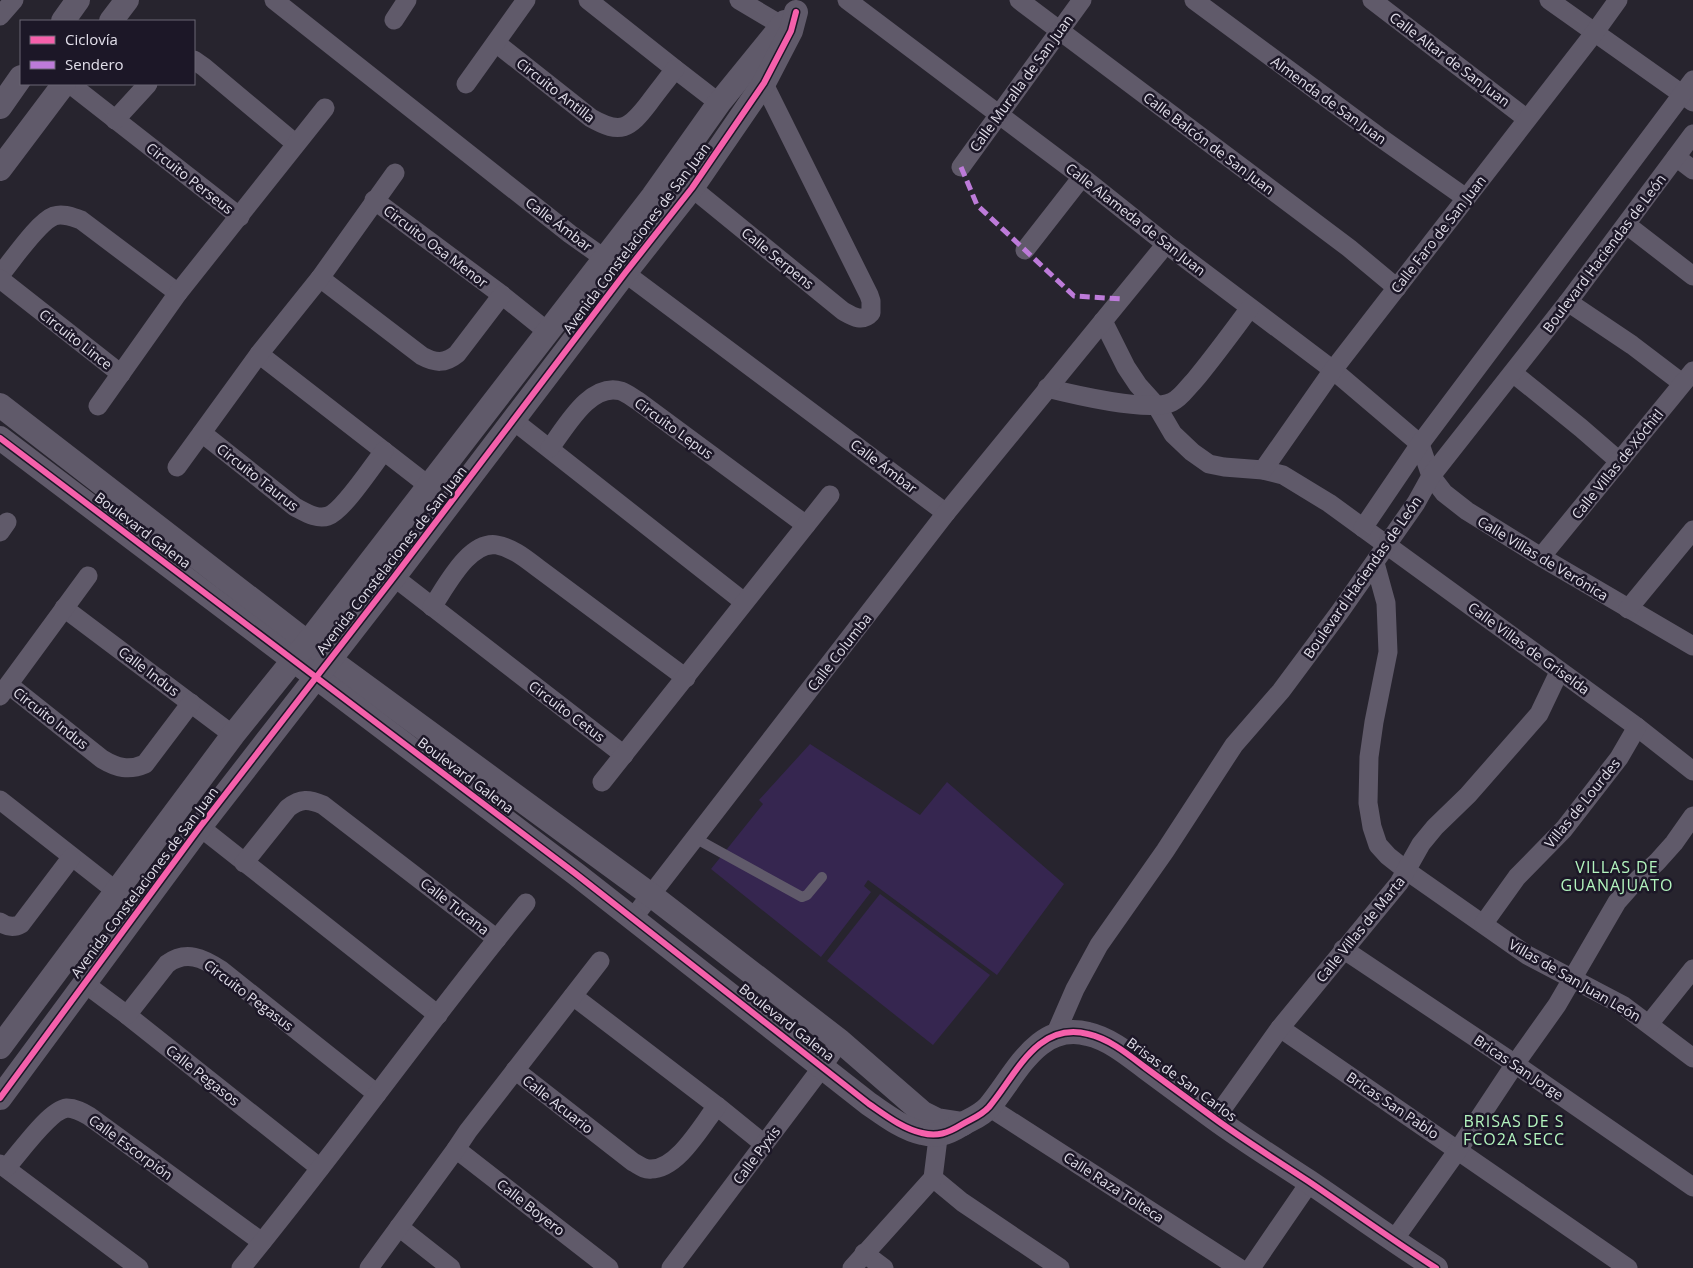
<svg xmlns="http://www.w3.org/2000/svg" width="1693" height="1268" font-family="'Open Sans',sans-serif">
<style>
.green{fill:#362650}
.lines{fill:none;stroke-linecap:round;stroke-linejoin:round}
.service{stroke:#605a6a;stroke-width:10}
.minor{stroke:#605a6a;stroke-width:19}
.tertiary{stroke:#605a6a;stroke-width:24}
.quiet{stroke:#bd7bd9;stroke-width:5;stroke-dasharray:10 5;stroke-linecap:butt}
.cycleway-casing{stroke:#1c1727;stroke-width:9}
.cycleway{stroke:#f560ab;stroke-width:6}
.labels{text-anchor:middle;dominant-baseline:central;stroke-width:5;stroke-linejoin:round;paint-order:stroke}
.street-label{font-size:14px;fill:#e1dee9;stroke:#1c1727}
.quarter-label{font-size:16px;letter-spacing:1px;fill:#b3f5be;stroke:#1c1727}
</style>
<rect width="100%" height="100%" fill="#27242e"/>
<!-- green -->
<g class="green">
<path d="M 810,744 L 920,815 L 947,782 L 1064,884 L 997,975 L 868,880 L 864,886 L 871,892 L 821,957 L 711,869 L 763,804 L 759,800 Z"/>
<path d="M 880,894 L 990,975 L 933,1045 L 827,961 Z"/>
</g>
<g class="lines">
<!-- service -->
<path class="service" d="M 695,838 L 802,897 L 807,895 L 822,877"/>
<!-- minor -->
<g class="minor">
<path d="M 274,0 L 570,234 L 625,273 L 946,513"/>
<path d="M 588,0 L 675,69 L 719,103"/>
<path d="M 739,0 L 791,31"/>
<path d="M 847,0 L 1082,177 L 1166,244 L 1333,370 L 1420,444 L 1431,476 L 1444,493 L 1467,511 L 1541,557 L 1693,646"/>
<path d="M 1019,0 L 1349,248 L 1397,288"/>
<path d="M 1194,0 L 1378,136 L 1466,198"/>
<path d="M 1372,0 L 1527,119"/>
<path d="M 1549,0 L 1693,102"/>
<path d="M 0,16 L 14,0"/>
<path d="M 394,20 L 407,0"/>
<path d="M 496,43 L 591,118 C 621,135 629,129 649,103 C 657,92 666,81 675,69"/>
<path d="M 194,60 L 204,67 L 296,144"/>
<path d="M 70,84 L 240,217"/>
<path d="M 466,84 L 526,0"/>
<path d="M 115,120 L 148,84"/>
<path d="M 1676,157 L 1693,170"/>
<path d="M 961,167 L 1082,0"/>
<path d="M 692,188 L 843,311 C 852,316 862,323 871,313 L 871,301 L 869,295 L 758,72"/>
<path d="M 374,200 L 502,295 L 548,332"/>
<path d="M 1627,225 L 1693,276"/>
<path d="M 1025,250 L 1082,177"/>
<path d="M 0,275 C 12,261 38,222 54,216 C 63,213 72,217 81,220 L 178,293"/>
<path d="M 320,278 L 422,356 C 435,363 445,364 457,354 L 502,295"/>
<path d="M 0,279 L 121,374"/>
<path d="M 1568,302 L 1632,345 L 1682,383"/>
<path d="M 1103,321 L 1126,367 L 1138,385 L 1156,405 L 1173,434 L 1192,452 L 1209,464 L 1224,467 L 1263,470 L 1283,475 L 1329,503 L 1637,727 L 1693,771"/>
<path d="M 259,354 L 429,486"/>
<path d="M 1513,373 L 1581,428 L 1619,461"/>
<path d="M 1047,388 C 1071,394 1151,413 1172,402 C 1181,398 1187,388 1194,381 C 1214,357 1232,332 1250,308"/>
<path d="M 98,406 L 178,293 L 325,108"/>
<path d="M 514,421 L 744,602"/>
<path d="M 202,433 L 295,507 C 305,512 317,520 328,516 C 343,511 373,465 384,451"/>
<path d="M 550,448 C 566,427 590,382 621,391 C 627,393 633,398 638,401 L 806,525"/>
<path d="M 177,467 L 259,354 L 320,278 L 395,173"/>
<path d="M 1263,470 L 1333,370 L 1595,32 L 1618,0"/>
<path d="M 1363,528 L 1420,444 L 1693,80"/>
<path d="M 0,532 L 7,522"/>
<path d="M 1541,557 L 1693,371"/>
<path d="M 1375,563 L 1386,603 L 1388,652 L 1374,722 L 1369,757 L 1368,803 L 1372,827 L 1378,845 L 1388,856 L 1407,871 L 1527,955 L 1624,1006 L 1693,1058"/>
<path d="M 394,577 L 624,755"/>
<path d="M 432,607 C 446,587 469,540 497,545 C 513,548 526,559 538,568 L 686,678"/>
<path d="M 64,608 L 233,735"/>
<path d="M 1628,609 L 1693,530"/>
<path d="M 9,685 L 102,759 C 117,768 129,771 145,764 L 191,703"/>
<path d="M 0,696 L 88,576"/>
<path d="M 602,782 L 830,495"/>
<path d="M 0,800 L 116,891"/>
<path d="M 200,827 L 438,1015"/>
<path d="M 244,863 L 288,808 C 301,798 309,799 323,805 L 497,939"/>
<path d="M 633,918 L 946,513 L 1166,244"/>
<path d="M 0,922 C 7,927 14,928 21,924 L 71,858"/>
<path d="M 1484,923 L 1517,877 L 1564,829 L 1619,758 L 1637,727"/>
<path d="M 1343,949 L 1515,1064 L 1693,1187"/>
<path d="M 84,983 L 127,1015 L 320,1168"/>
<path d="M 573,996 L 717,1106 L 764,1144"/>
<path d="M 127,1015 L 167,964 C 186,950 203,958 221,970 L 377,1094"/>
<path d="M 1649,1024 L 1693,969"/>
<path d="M 1280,1028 L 1628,1268"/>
<path d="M 1055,1035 L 1075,989 L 1099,945 L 1165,851 L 1234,745 L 1281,691 L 1339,613 L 1416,503 L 1431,476 L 1568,302 L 1693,134"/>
<path d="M 515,1070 L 633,1162 C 639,1165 644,1170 651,1169 C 678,1169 702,1125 717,1106"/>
<path d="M 989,1107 L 1239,1268"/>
<path d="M 1215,1119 L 1280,1028 L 1399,883 L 1421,844 L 1435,827 L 1468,795 L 1539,714 L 1559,672"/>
<path d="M 456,1149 L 609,1268"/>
<path d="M 0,1164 L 139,1268"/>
<path d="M 6,1168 C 19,1154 49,1110 67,1108 C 75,1108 82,1112 89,1116 L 262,1242"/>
<path d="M 933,1178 L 962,1202 L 1060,1268"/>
<path d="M 399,1227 L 451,1268"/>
<path d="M 1393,1241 L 1458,1150 L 1515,1064 L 1557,1005 L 1617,902 L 1632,885 L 1657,862 L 1674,843 L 1693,816"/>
<path d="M 864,1253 L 884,1268"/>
<path d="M 241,1268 C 339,1149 428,1022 526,903"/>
<path d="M 369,1268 L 456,1149 L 468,1131 L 600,961"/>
<path d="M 671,1268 L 823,1066 L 840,1041"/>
<path d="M 852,1268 L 933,1178 L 940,1122"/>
<path d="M 1251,1268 L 1310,1182"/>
</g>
<!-- tertiary -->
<g class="tertiary">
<path d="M 63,21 L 78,0"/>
<path d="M 111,21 L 127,0"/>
<path d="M 0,107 L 21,77"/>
<path d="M 0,169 L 64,84"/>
<path d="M 0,405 L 330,660 L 651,895 L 840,1041 L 923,1113 L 937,1120 L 963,1124"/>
<path d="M 0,438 L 576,874 L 869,1104 C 885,1115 903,1129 922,1133 C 937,1137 948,1133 961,1125 C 971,1119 981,1116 989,1107 C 1016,1075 1037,1021 1088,1034 C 1110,1039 1129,1055 1146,1068 C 1169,1085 1191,1101 1214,1118 C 1244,1140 1276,1160 1308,1181 C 1351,1210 1392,1240 1436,1268"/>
<path d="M 0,1047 L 233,735 L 312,637 L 605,258 L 653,196 L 719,103 L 785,22"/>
<path d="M 0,1098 L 200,827 L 394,577 L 625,273 L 692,188 L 764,83 L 791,31 L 796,12"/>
</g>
<!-- quiet -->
<path class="quiet" d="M 961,167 L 977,205 L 1074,296 L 1122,299"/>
<!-- cycleway casing -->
<g class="cycleway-casing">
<g id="cycleway">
<path d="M 0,438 L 576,874 L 869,1104 C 885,1115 903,1129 922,1133 C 937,1137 948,1133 961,1125 C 971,1119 981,1116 989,1107 C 1016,1075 1037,1021 1088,1034 C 1110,1039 1129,1055 1146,1068 C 1169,1085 1191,1101 1214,1118 C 1244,1140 1276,1160 1308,1181 C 1351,1210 1392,1240 1436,1268"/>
<path d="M 0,1098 L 200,827 L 394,577 L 625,273 L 692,188 L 764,83 L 791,31 L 796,12"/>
</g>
</g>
<!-- cycleway -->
<use href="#cycleway" class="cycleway"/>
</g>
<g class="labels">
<!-- street labels -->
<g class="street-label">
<text transform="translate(1450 59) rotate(37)">Calle Altar de San Juan</text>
<text transform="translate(1021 83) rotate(-54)">Calle Muralla de San Juan</text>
<text transform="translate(556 90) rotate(38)">Circuito Antilla</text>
<text transform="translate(1329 100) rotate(36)">Almenda de San Juan</text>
<text transform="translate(1209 143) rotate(37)">Calle Balcón de San Juan</text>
<text transform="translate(190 178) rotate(38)">Circuito Perseus</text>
<text transform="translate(1136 219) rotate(38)">Calle Alameda de San Juan</text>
<text transform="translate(559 224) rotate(37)">Calle Ámbar</text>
<text transform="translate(1438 234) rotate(-52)">Calle Faro de San Juan</text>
<text transform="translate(636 238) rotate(-53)">Avenida Constelaciones de San Juan</text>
<text transform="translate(436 246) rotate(37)">Circuito Osa Menor</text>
<text transform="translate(1604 253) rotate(-53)">Boulevard Haciendas de León</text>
<text transform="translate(778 258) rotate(39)">Calle Serpens</text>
<text transform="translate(76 339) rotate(38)">Circuito Lince</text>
<text transform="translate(674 428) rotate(36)">Circuito Lepus</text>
<text transform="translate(1617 464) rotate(-51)">Calle Villas de Xóchitl</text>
<text transform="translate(884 466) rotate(37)">Calle Ámbar</text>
<text transform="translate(258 477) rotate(38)">Circuito Taurus</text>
<text transform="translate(143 530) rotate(37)">Boulevard Galena</text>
<text transform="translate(1543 558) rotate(31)">Calle Villas de Verónica</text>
<text transform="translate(391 560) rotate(-52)">Avenida Constelaciones de San Juan</text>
<text transform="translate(1362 577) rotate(-55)">Boulevard Haciendas de León</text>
<text transform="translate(1529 648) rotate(36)">Calle Villas de Griselda</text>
<text transform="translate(839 652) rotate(-52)">Calle Columba</text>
<text transform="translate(149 671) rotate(37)">Calle Indus</text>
<text transform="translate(567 711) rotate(37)">Circuito Cetus</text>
<text transform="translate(51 718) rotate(38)">Circuito Indus</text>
<text transform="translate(466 775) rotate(37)">Boulevard Galena</text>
<text transform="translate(1582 803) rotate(-51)">Villas de Lourdes</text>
<text transform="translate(144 882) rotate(-53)">Avenida Constelaciones de San Juan</text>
<text transform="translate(455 906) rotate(38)">Calle Tucana</text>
<text transform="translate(1360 929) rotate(-51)">Calle Villas de Marta</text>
<text transform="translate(1575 980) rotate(30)">Villas de San Juan León</text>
<text transform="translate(249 995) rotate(37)">Circuito Pegasus</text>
<text transform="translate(787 1022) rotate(38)">Boulevard Galena</text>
<text transform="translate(1519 1067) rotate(34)">Bricas San Jorge</text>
<text transform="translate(203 1075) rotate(38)">Calle Pegasos</text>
<text transform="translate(1182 1079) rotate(36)">Brisas de San Carlos</text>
<text transform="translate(558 1104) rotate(38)">Calle Acuario</text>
<text transform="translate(1393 1105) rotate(34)">Bricas San Pablo</text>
<text transform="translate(131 1147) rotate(36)">Calle Escorpión</text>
<text transform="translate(756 1155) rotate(-53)">Calle Pyxis</text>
<text transform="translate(1114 1187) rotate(33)">Calle Raza Tolteca</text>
<text transform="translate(531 1207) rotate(38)">Calle Boyero</text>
</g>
<!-- quarter labels -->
<g class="quarter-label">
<text x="1617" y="867">VILLAS DE<tspan x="1617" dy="18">GUANAJUATO</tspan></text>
<text x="1514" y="1121">BRISAS DE S<tspan x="1514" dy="18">FCO2A SECC</tspan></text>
</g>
</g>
<!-- legend -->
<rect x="20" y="20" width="175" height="65" fill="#1c1727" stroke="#6b6775"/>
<rect x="30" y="36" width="25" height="8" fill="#f560ab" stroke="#6b6775"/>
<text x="65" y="45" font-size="15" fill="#e1dee9">Ciclovía</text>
<rect x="30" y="61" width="25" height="8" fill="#bd7bd9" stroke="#6b6775"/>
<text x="65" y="70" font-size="15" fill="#e1dee9">Sendero</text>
</svg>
